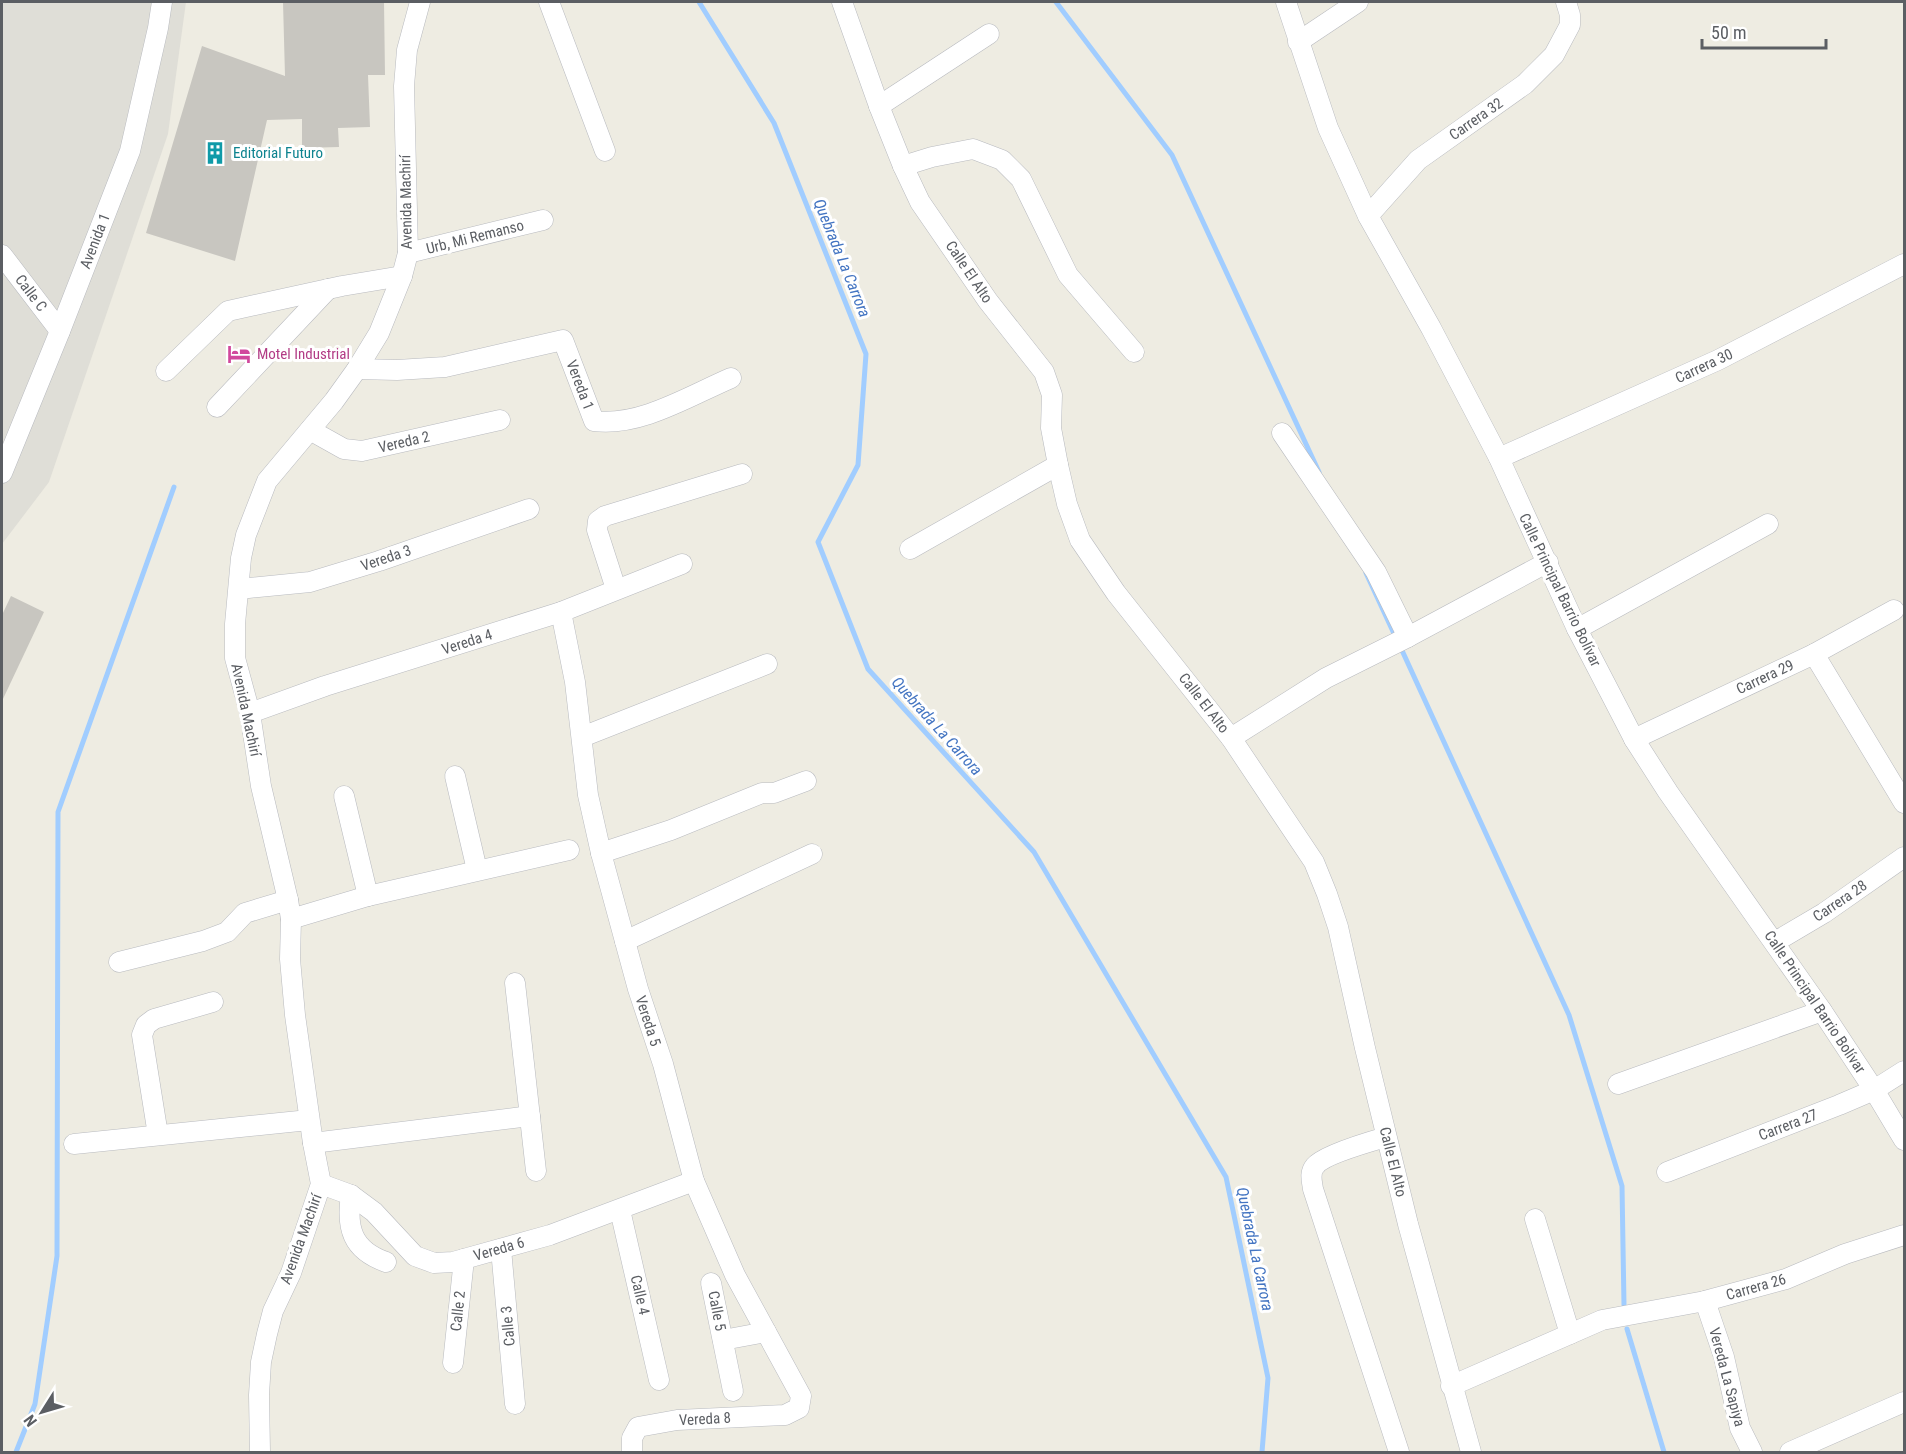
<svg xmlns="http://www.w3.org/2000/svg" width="1906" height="1454" font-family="'Roboto Condensed',sans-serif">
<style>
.industrial{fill:#dfded7}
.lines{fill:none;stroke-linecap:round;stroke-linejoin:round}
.stream{stroke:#a1cdff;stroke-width:5}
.building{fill:#c8c6c0}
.minor-casing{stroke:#b8babf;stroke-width:21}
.minor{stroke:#fff;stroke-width:20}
.labels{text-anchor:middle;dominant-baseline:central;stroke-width:6;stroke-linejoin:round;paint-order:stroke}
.street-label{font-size:15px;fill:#5b5e63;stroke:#fff}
.culture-label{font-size:15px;fill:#0d838f;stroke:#fff;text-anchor:start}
.hotel-label{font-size:15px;fill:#b23c85;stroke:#fff;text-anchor:start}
.water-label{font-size:16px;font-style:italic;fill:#4475c2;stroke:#fff}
</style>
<rect width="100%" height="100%" fill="#eeece2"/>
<!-- industrial -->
<path class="industrial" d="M 2,2 L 186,2 L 168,134 L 49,482 L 2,544 Z"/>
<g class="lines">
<!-- stream -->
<g class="stream">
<path d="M 699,2 L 774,123 L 866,354 L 858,465 L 818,542 L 868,669 L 1034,852 L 1226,1177 L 1268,1378 L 1262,1452"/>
<path d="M 1056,2 L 1172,155 L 1319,472"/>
<path d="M 1366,573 L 1396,638"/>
<path d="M 1400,646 L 1569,1015 L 1622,1186 L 1624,1305"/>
<path d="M 1627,1329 L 1664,1452"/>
<path d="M 16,1452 L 35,1404 L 57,1256 L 58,812 L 174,487"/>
</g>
</g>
<!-- building -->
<g class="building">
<path d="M 283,2 L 384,2 L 385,75 L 368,75 L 370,127 L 338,128 L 339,147 L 302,148 L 302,119 L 267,120 L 235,261 L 146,233 L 202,46 L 285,76 Z"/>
<path d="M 11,596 L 44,612 L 2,701 L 2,615 Z"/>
</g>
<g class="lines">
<!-- minor casing -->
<g class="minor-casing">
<g id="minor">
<path d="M 549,2 L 605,151"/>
<path d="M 842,2 L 879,106 L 903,166 L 920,202 L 988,301 L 1044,372 L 1052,395 L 1051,428 L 1058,465 L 1067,504 L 1080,540 L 1116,593 L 1231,738 L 1314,862 L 1327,894 L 1338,927 L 1365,1048 L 1408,1224 L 1471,1452"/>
<path d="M 1286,2 L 1328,128 L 1368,216 L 1431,328 L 1499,458 L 1577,629 L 1634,739 L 1668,792 L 1822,1011 L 1874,1090 L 1904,1140"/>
<path d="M 1298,42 L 1358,2"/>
<path d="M 879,106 L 989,34"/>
<path d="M 903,166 L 932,157 L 973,149 L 1002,160 L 1021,179 L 1068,275 L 1134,352"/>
<path d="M 1368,216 L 1418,160 L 1525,84 L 1554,55 L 1570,25 L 1570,15 L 1566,2"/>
<path d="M 408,253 L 543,220"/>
<path d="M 2,255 L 60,331"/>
<path d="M 357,369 L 397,370 L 445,367 L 563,340 L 594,421 C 640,427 689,396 731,378"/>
<path d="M 166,371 L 228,311 L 342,286 L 402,276"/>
<path d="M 217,407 L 328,289"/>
<path d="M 310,430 L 344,449 L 362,451 L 500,420"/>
<path d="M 1282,433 L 1376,572 L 1408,637"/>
<path d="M 1499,458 L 1718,360 L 1904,264"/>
<path d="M 2,473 L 60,331 L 130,151 L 158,28 L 162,2"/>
<path d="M 910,549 L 1058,465"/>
<path d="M 239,589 L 310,582 L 379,561 L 529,509"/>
<path d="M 616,589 L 597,530 L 598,521 L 605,516 L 742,474"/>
<path d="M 561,612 L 575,682 L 588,795 L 601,853 L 638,989 L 663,1064 L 694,1181 L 735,1275 L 801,1396 L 799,1408 L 785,1415 L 677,1420 L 638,1427 L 632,1438 L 632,1452"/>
<path d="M 1577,629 L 1768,524"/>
<path d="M 1814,654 L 1904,803"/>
<path d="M 250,713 L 325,686 L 561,612 L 682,564"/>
<path d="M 582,737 L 767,664"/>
<path d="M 1231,738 L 1326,678 L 1408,637 L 1548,562"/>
<path d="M 1634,739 L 1814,654 L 1894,610"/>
<path d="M 455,776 L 477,870"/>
<path d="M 344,796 L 368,896"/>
<path d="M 601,853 L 671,830 L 762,793 L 774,793 L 806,781"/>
<path d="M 291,919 L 368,896 L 569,850"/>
<path d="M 625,941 L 812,854"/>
<path d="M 1775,942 L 1824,913 L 1904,857"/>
<path d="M 119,962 L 203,941 L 227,932 L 245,913 L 288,900"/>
<path d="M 515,983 L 536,1171"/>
<path d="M 1618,1084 L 1822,1011"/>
<path d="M 158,1135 L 142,1035 L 146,1025 L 154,1019 L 213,1002"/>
<path d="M 1386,1137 C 1372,1141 1323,1155 1315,1166 C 1309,1173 1312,1181 1313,1189 L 1399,1452"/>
<path d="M 313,1143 L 530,1116"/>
<path d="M 74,1144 L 309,1120"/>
<path d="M 1667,1172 L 1839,1105 L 1874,1090 L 1904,1071"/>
<path d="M 321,1184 L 351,1195 L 374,1212 L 415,1256 L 434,1263 L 453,1262 L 550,1235 L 694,1181"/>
<path d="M 351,1195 C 346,1228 352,1250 386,1262"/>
<path d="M 620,1210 L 659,1380"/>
<path d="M 1535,1219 L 1570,1334"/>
<path d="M 501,1249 L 515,1404"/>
<path d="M 711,1283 L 733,1391"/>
<path d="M 1705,1301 L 1724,1357 L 1740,1428 L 1752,1452"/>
<path d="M 723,1340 L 766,1332"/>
<path d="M 453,1363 L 464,1259"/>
<path d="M 1451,1386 L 1602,1320 L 1705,1301 L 1786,1279 L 1845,1254 L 1904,1235"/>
<path d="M 260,1452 L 259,1395 L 261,1362 L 267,1334 L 273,1311 L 291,1273 L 321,1184 L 313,1143 L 295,1015 L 290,959 L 291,919 L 288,900 L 261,786 L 250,713 L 235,658 L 235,624 L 241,558 L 246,535 L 267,481 L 334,401 L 357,369 L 379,333 L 402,276 L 408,253 L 404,86 L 407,50 L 420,2"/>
<path d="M 1790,1452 L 1904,1402"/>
</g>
</g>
<!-- minor -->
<use href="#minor" class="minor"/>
</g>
<!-- icons -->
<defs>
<g id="building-bare" transform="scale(1.8)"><path d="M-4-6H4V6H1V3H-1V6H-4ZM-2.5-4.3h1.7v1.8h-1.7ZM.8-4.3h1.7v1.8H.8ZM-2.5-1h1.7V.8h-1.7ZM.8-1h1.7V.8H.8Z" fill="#0f9aa8" stroke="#fff" stroke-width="2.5" paint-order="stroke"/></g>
<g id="hotel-bare" transform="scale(1.8)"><path d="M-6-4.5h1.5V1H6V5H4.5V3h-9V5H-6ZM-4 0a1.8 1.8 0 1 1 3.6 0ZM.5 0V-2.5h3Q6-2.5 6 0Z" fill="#d1479c" stroke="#fff" stroke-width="2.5" paint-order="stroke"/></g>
</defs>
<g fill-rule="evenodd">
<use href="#building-bare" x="215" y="153"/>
<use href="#hotel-bare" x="239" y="354"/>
</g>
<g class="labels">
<!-- street labels -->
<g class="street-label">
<text transform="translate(1476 119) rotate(-35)">Carrera 32</text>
<text transform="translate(406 202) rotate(-91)">Avenida Machirí</text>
<text transform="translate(475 237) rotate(-14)">Urb, Mi Remanso</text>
<text transform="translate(95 241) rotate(-69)">Avenida 1</text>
<text transform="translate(969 272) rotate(56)">Calle El Alto</text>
<text transform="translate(31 293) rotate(53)">Calle C</text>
<text transform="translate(1704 366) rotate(-25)">Carrera 30</text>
<text transform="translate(580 385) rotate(69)">Vereda 1</text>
<text transform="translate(404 442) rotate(-13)">Vereda 2</text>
<text transform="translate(386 558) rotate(-19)">Vereda 3</text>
<text transform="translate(1560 590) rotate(64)">Calle Principal Barrio Bolívar</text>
<text transform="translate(467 642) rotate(-18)">Vereda 4</text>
<text transform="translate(1765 677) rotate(-25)">Carrera 29</text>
<text transform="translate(1204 703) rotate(52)">Calle El Alto</text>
<text transform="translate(246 710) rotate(78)">Avenida Machirí</text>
<text transform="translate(1840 901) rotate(-34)">Carrera 28</text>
<text transform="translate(1815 1002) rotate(56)">Calle Principal Barrio Bolívar</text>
<text transform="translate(648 1021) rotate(72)">Vereda 5</text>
<text transform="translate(1788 1125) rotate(-21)">Carrera 27</text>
<text transform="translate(1393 1162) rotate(76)">Calle El Alto</text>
<text transform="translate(301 1239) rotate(-70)">Avenida Machirí</text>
<text transform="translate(499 1249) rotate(-16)">Vereda 6</text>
<text transform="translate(1756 1287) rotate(-16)">Carrera 26</text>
<text transform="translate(640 1295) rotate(77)">Calle 4</text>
<text transform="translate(458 1311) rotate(-84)">Calle 2</text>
<text transform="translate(717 1311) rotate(79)">Calle 5</text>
<text transform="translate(508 1326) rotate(-95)">Calle 3</text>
<text transform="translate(1727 1377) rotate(75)">Vereda La Sapiya</text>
<text transform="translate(705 1419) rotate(-3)">Vereda 8</text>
</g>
<!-- culture labels -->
<g class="culture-label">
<text x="233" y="153">Editorial Futuro</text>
</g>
<!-- hotel labels -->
<g class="hotel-label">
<text x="257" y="354">Motel Industrial</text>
</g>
<!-- water labels -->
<g class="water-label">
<text transform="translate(842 258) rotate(68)">Quebrada La Carrora</text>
<text transform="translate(937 726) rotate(48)">Quebrada La Carrora</text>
<text transform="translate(1255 1249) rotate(78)">Quebrada La Carrora</text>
</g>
</g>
<!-- border -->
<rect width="1906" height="1454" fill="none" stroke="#5b5e63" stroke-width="6"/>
<!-- north arrow -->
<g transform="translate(42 1412) rotate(233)" stroke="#ffffff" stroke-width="4.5" paint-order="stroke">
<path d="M0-4.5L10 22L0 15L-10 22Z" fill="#5b5e63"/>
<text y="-9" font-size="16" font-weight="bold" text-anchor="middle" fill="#5b5e63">N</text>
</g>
<!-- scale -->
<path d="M1702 39v9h124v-9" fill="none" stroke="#5b5e63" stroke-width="3"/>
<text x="1711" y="39" font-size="18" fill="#5b5e63" stroke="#ffffff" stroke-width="4.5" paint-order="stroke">50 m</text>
</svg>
